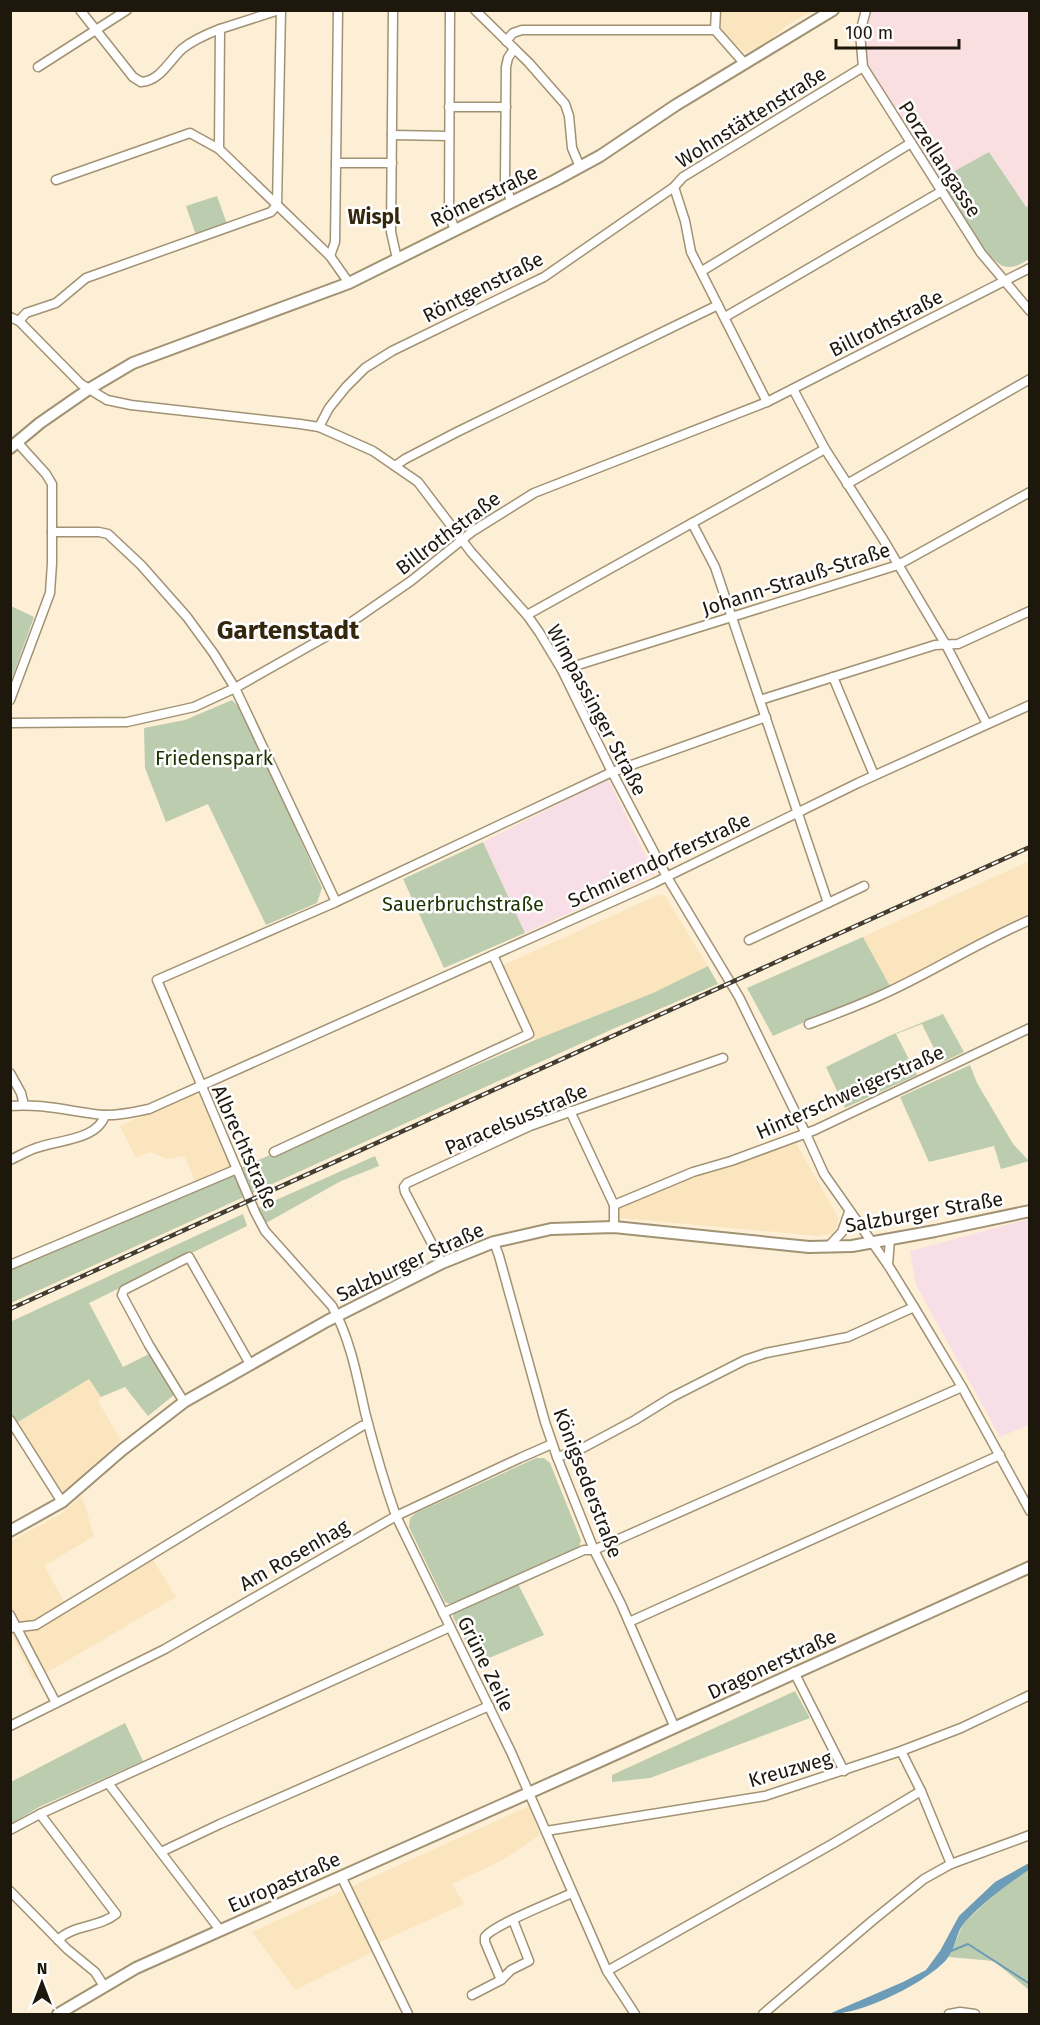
<svg xmlns="http://www.w3.org/2000/svg" width="1040" height="2025" font-family="'Fira Sans',sans-serif">
<style>
.built{fill:#fbe5bf}
.industrial{fill:#fadfe1}
.education{fill:#f8dfe7}
.green{fill:#bcccaf}
.water{fill:#6c9cb7}
.lines{fill:none;stroke-linecap:round;stroke-linejoin:round}
.stream{stroke:#6c9cb7;stroke-width:2}
.minor-casing{stroke:#a29274;stroke-width:11}
.major-casing{stroke:#a29274;stroke-width:14}
.minor{stroke:#fff;stroke-width:8}
.major{stroke:#fff;stroke-width:10}
.rail-casing{stroke:#443c2e;stroke-width:4.5}
.rail{stroke:#fefefe;stroke-width:2;stroke-dasharray:7;stroke-linecap:butt}
.labels{text-anchor:middle;dominant-baseline:central;stroke-width:5;stroke-linejoin:round;paint-order:stroke}
.street-label{font-size:20px;fill:#1e170c;stroke:#fefefe}
.park-label{font-size:20px;fill:#1c3201;stroke:#fefefe}
.neighbourhood-label{font-size:21px;font-weight:bold;fill:#35270c;stroke:#fefefe}
.district-label{font-size:26px;font-weight:bold;fill:#35270c;stroke:#fefefe}
</style>
<rect width="100%" height="100%" fill="#fdefd5"/>
<!-- built -->
<g class="built">
<path d="M 720,11 L 813,11 L 787,25 L 768,42 L 746,53 L 721,33 Z"/>
<path d="M 1029,861 L 1029,920 L 891,988 L 863,937 Z"/>
<path d="M 658,895 L 665,896 L 708,966 L 653,993 L 535,1040 L 501,966 Z"/>
<path d="M 193,1094 L 199,1096 L 232,1172 L 198,1187 L 184,1156 L 168,1159 L 149,1152 L 136,1158 L 120,1126 Z"/>
<path d="M 796,1143 L 838,1217 L 838,1226 L 832,1234 L 819,1236 L 620,1218 L 615,1202 Z"/>
<path d="M 89,1379 L 101,1397 L 98,1401 L 121,1440 L 64,1491 L 54,1496 L 13,1425 Z"/>
<path d="M 82,1496 L 94,1536 L 44,1566 L 64,1601 L 152,1558 L 176,1597 L 34,1680 L 11,1633 L 11,1541 L 61,1514 Z"/>
<path d="M 529,1806 L 540,1835 L 501,1861 L 452,1884 L 464,1904 L 378,1943 L 371,1953 L 295,1990 L 252,1932 Z"/>
</g>
<!-- industrial -->
<path class="industrial" d="M 872,11 L 1029,11 L 1029,205 L 1026,207 L 989,152 L 940,179 L 870,70 L 866,58 L 863,37 Z"/>
<!-- education -->
<g class="education">
<path d="M 608,779 L 655,874 L 525,933 L 483,842 Z"/>
<path d="M 1029,1219 L 1030,1328 L 1026,1330 L 1030,1338 L 1029,1425 L 1000,1437 L 916,1285 L 910,1251 Z"/>
</g>
<!-- green -->
<g class="green">
<path d="M 989,152 L 1026,207 L 1029,205 L 1029,259 C 1021,264 1014,269 1003,266 C 985,259 951,198 940,179 Z"/>
<path d="M 217,196 L 227,224 L 196,235 L 186,206 Z"/>
<path d="M 11,606 L 34,617 L 11,681 Z"/>
<path d="M 232,700 L 238,706 L 261,751 L 322,888 L 317,903 L 266,925 L 208,804 L 166,822 L 145,768 L 144,728 L 185,720 Z"/>
<path d="M 483,842 L 525,933 L 444,968 L 403,879 Z"/>
<path d="M 863,937 L 891,988 L 850,1007 L 814,1018 L 773,1036 L 747,988 Z"/>
<path d="M 708,966 L 718,984 L 615,1028 L 11,1303 L 10,1268 L 535,1040 L 653,993 Z"/>
<path d="M 943,1014 L 964,1052 L 941,1063 L 922,1024 L 896,1034 L 917,1075 L 845,1108 L 826,1067 L 889,1036 Z"/>
<path d="M 970,1065 L 977,1083 L 1013,1144 L 1029,1161 L 1001,1169 L 994,1146 L 929,1162 L 900,1097 Z"/>
<path d="M 375,1156 L 379,1166 L 341,1181 L 266,1223 L 258,1208 Z"/>
<path d="M 243,1214 L 247,1226 L 89,1303 L 123,1367 L 149,1354 L 174,1395 L 148,1416 L 125,1387 L 101,1397 L 89,1379 L 13,1425 L 10,1420 L 10,1322 Z"/>
<path d="M 536,1458 L 544,1458 L 550,1463 L 581,1540 L 579,1548 L 453,1605 L 445,1602 L 409,1527 L 410,1518 L 416,1513 Z"/>
<path d="M 518,1584 L 544,1635 L 477,1663 L 453,1617 L 454,1611 Z"/>
<path d="M 795,1691 L 810,1718 L 650,1778 L 612,1782 L 612,1775 Z"/>
<path d="M 125,1723 L 143,1761 L 39,1807 L 11,1824 L 11,1782 Z"/>
<path d="M 1029,1870 L 1029,1990 L 994,1961 L 949,1957 L 963,1924 L 1001,1888 Z"/>
</g>
<!-- water -->
<path class="water" d="M 1029,1863 L 1029,1870 C 1006,1885 985,1901 965,1922 C 956,1931 956,1948 947,1959 C 926,1983 861,2015 829,2014 L 903,1982 L 926,1970 L 940,1951 L 959,1916 L 995,1882 Z"/>
<g class="lines">
<!-- stream -->
<path class="stream" d="M 951,1951 L 968,1944 L 1030,1984"/>
<!-- minor casing -->
<g class="minor-casing">
<g id="minor">
<path d="M 80,10 L 133,77 L 141,82 C 160,81 169,61 182,49 C 193,40 207,34 220,29"/>
<path d="M 279,10 L 220,29 L 219,149 L 330,256 L 349,283"/>
<path d="M 393,10 L 391,232 L 397,259"/>
<path d="M 450,10 L 449,214 L 455,230"/>
<path d="M 475,10 L 529,63 L 565,104 L 569,116 L 572,148 L 580,167"/>
<path d="M 866,10 L 860,33 L 863,67 L 981,253 L 1030,311"/>
<path d="M 715,30 L 716,10"/>
<path d="M 506,41 L 513,33 L 522,30 L 715,30 L 745,64"/>
<path d="M 38,67 L 127,10"/>
<path d="M 449,107 L 506,107"/>
<path d="M 392,135 L 449,136"/>
<path d="M 336,163 L 392,163"/>
<path d="M 56,180 L 190,133 L 219,149"/>
<path d="M 511,202 L 505,181 L 506,67 L 508,58 L 514,49"/>
<path d="M 330,256 L 335,242 L 338,10"/>
<path d="M 702,271 L 911,143"/>
<path d="M 10,317 L 19,321 L 81,384 L 107,400 L 131,405 L 300,424 L 319,427 L 373,451 L 418,482 L 471,552 L 527,615 L 539,632 L 562,670 L 612,772 L 667,877 L 739,997 L 806,1134 L 824,1174 L 888,1265 L 914,1307 L 962,1387 L 1030,1511"/>
<path d="M 725,317 L 942,191"/>
<path d="M 19,321 L 26,313 L 56,303 L 86,278 L 271,212 L 277,205 L 281,10"/>
<path d="M 793,389 L 825,449 L 883,539 L 946,645 L 987,724"/>
<path d="M 767,402 L 691,252 L 685,221 L 674,187 L 683,177 L 863,67"/>
<path d="M 319,427 L 329,408 L 346,387 L 365,368 L 392,351 L 544,277 L 674,187"/>
<path d="M 395,466 L 405,459 L 457,432 L 718,305"/>
<path d="M 847,484 L 1030,379"/>
<path d="M 692,523 L 715,567 L 828,903 L 749,940"/>
<path d="M 52,532 L 99,532 L 108,534 L 141,565 L 187,617 L 214,654 L 235,688 L 336,902"/>
<path d="M 527,615 L 825,449"/>
<path d="M 562,670 L 898,565 L 1030,492"/>
<path d="M 833,677 L 874,775"/>
<path d="M 10,700 L 50,593 L 52,563 L 52,484 L 46,474 L 17,442"/>
<path d="M 760,700 L 935,645 L 958,644 L 1030,611"/>
<path d="M 10,723 L 127,722 L 194,707 L 235,688 L 350,623 L 411,581 L 473,531 L 534,493 L 767,402 L 1030,268"/>
<path d="M 828,903 L 864,886"/>
<path d="M 809,1024 C 836,1014 863,1004 890,991 C 937,969 981,941 1030,920"/>
<path d="M 10,1073 L 21,1093 L 24,1105"/>
<path d="M 10,1106 C 42,1103 72,1112 103,1115 C 119,1116 134,1112 149,1109 L 654,883 L 858,783 L 1030,705"/>
<path d="M 570,1111 L 614,1205 L 614,1227"/>
<path d="M 274,1152 L 529,1034 L 493,955"/>
<path d="M 10,1160 C 19,1156 27,1151 36,1148 C 57,1140 98,1140 105,1115"/>
<path d="M 614,1205 L 693,1172 L 731,1161 L 815,1130 L 1030,1028"/>
<path d="M 494,1242 L 499,1256 L 545,1422 L 557,1457 L 594,1550 L 621,1604 L 675,1728"/>
<path d="M 828,1247 L 842,1232 L 849,1212"/>
<path d="M 442,1263 L 405,1192 L 404,1187 L 407,1183 L 530,1126 L 723,1058"/>
<path d="M 10,1265 L 237,1169"/>
<path d="M 888,1265 L 890,1239"/>
<path d="M 184,1402 L 149,1345 L 122,1295 L 124,1290 L 189,1257 L 250,1364"/>
<path d="M 10,1420 L 62,1502"/>
<path d="M 557,1457 L 579,1450 L 635,1420 L 672,1397 L 745,1360 L 766,1353 L 848,1337 L 914,1307"/>
<path d="M 443,1613 L 584,1550 L 594,1550 L 646,1527 L 962,1387"/>
<path d="M 10,1615 L 56,1703"/>
<path d="M 629,1622 L 1000,1455"/>
<path d="M 10,1628 L 36,1625 L 362,1426 L 368,1424"/>
<path d="M 794,1672 L 844,1771"/>
<path d="M 10,1726 L 165,1649 L 396,1516 L 520,1458 L 552,1444"/>
<path d="M 901,1751 L 921,1791 L 951,1864"/>
<path d="M 108,1783 L 220,1930"/>
<path d="M 40,1814 L 116,1914 C 99,1928 74,1924 58,1940"/>
<path d="M 10,1830 L 40,1814 L 450,1627"/>
<path d="M 546,1831 L 765,1796 L 901,1751 L 961,1728 L 1030,1695"/>
<path d="M 161,1852 L 220,1824 L 489,1706"/>
<path d="M 341,1876 L 408,2014"/>
<path d="M 10,1891 L 67,1949 L 95,1972 L 104,1986"/>
<path d="M 513,1920 L 529,1961 L 511,1970 L 501,1980 L 485,1942 L 485,1937 C 493,1925 555,1901 572,1893"/>
<path d="M 607,1971 L 834,1843 L 921,1791"/>
<path d="M 472,1995 L 501,1980"/>
<path d="M 635,2014 L 607,1971 L 511,1752 L 396,1516 C 384,1482 374,1447 365,1412 C 357,1376 350,1338 332,1306 L 265,1231 L 255,1212 L 157,980 L 336,902 L 612,772 L 766,717"/>
<path d="M 763,2014 L 872,1921 L 924,1879 L 951,1864 L 1030,1835"/>
<path d="M 949,2014 L 960,2012 L 975,2014"/>
</g>
</g>
<!-- major casing -->
<g class="major-casing">
<g id="major">
<path d="M 10,448 L 40,423 L 89,389 L 133,363 L 349,283 L 554,181 L 600,156 L 676,105 L 833,10"/>
<path d="M 10,1531 L 62,1502 L 122,1450 L 184,1402 L 327,1321 L 442,1263 L 494,1242 L 551,1229 L 614,1227 L 809,1247 L 852,1246 L 935,1231 L 1030,1211"/>
<path d="M 58,2014 L 136,1968 L 596,1763 L 1030,1567"/>
</g>
</g>
<!-- minor -->
<use href="#minor" class="minor"/>
<!-- major -->
<use href="#major" class="major"/>
<!-- rail casing -->
<g class="rail-casing">
<path id="rail" d="M 10,1309 L 1030,847"/>
</g>
<!-- rail -->
<use href="#rail" class="rail"/>
</g>
<g class="labels">
<!-- street labels -->
<g class="street-label">
<text transform="translate(751 117) rotate(-32)">Wohnstättenstraße</text>
<text transform="translate(940 159) rotate(57)">Porzellangasse</text>
<text transform="translate(484 196) rotate(-26)">Römerstraße</text>
<text transform="translate(483 287) rotate(-27)">Röntgenstraße</text>
<text transform="translate(886 323) rotate(-27)">Billrothstraße</text>
<text transform="translate(448 533) rotate(-37)">Billrothstraße</text>
<text transform="translate(796 579) rotate(-18)">Johann-Strauß-Straße</text>
<text transform="translate(597 710) rotate(62)">Wimpassinger Straße</text>
<text transform="translate(659 860) rotate(-25)">Schmierndorferstraße</text>
<text transform="translate(850 1092) rotate(-24)">Hinterschweigerstraße</text>
<text transform="translate(516 1119) rotate(-23)">Paracelsusstraße</text>
<text transform="translate(245 1147) rotate(66)">Albrechtstraße</text>
<text transform="translate(924 1212) rotate(-10)">Salzburger Straße</text>
<text transform="translate(410 1262) rotate(-25)">Salzburger Straße</text>
<text transform="translate(588 1483) rotate(69)">Königsederstraße</text>
<text transform="translate(294 1555) rotate(-30)">Am Rosenhag</text>
<text transform="translate(486 1664) rotate(64)">Grüne Zeile</text>
<text transform="translate(772 1664) rotate(-25)">Dragonerstraße</text>
<text transform="translate(790 1769) rotate(-16)">Kreuzweg</text>
<text transform="translate(284 1882) rotate(-24)">Europastraße</text>
</g>
<!-- park labels -->
<g class="park-label">
<text x="214" y="758">Friedenspark</text>
<text x="463" y="904">Sauerbruchstraße</text>
</g>
<!-- neighbourhood labels -->
<g class="neighbourhood-label">
<text x="374" y="217">Wispl</text>
</g>
<!-- district labels -->
<g class="district-label">
<text x="288" y="630">Gartenstadt</text>
</g>
</g>
<!-- border -->
<rect width="1040" height="2025" fill="none" stroke="#1e170c" stroke-width="24"/>
<!-- north arrow -->
<g transform="translate(42 1983)" stroke="#fefefe" stroke-width="4.5" paint-order="stroke">
<path d="M0-4.5L10 22L0 15L-10 22Z" fill="#1e170c"/>
<text y="-9" font-size="16" font-weight="bold" text-anchor="middle" fill="#1e170c">N</text>
</g>
<!-- scale -->
<path d="M836 39v9h123v-9" fill="none" stroke="#1e170c" stroke-width="3"/>
<text x="845" y="39" font-size="18" fill="#1e170c" stroke="#fefefe" stroke-width="4.5" paint-order="stroke">100 m</text>
</svg>
